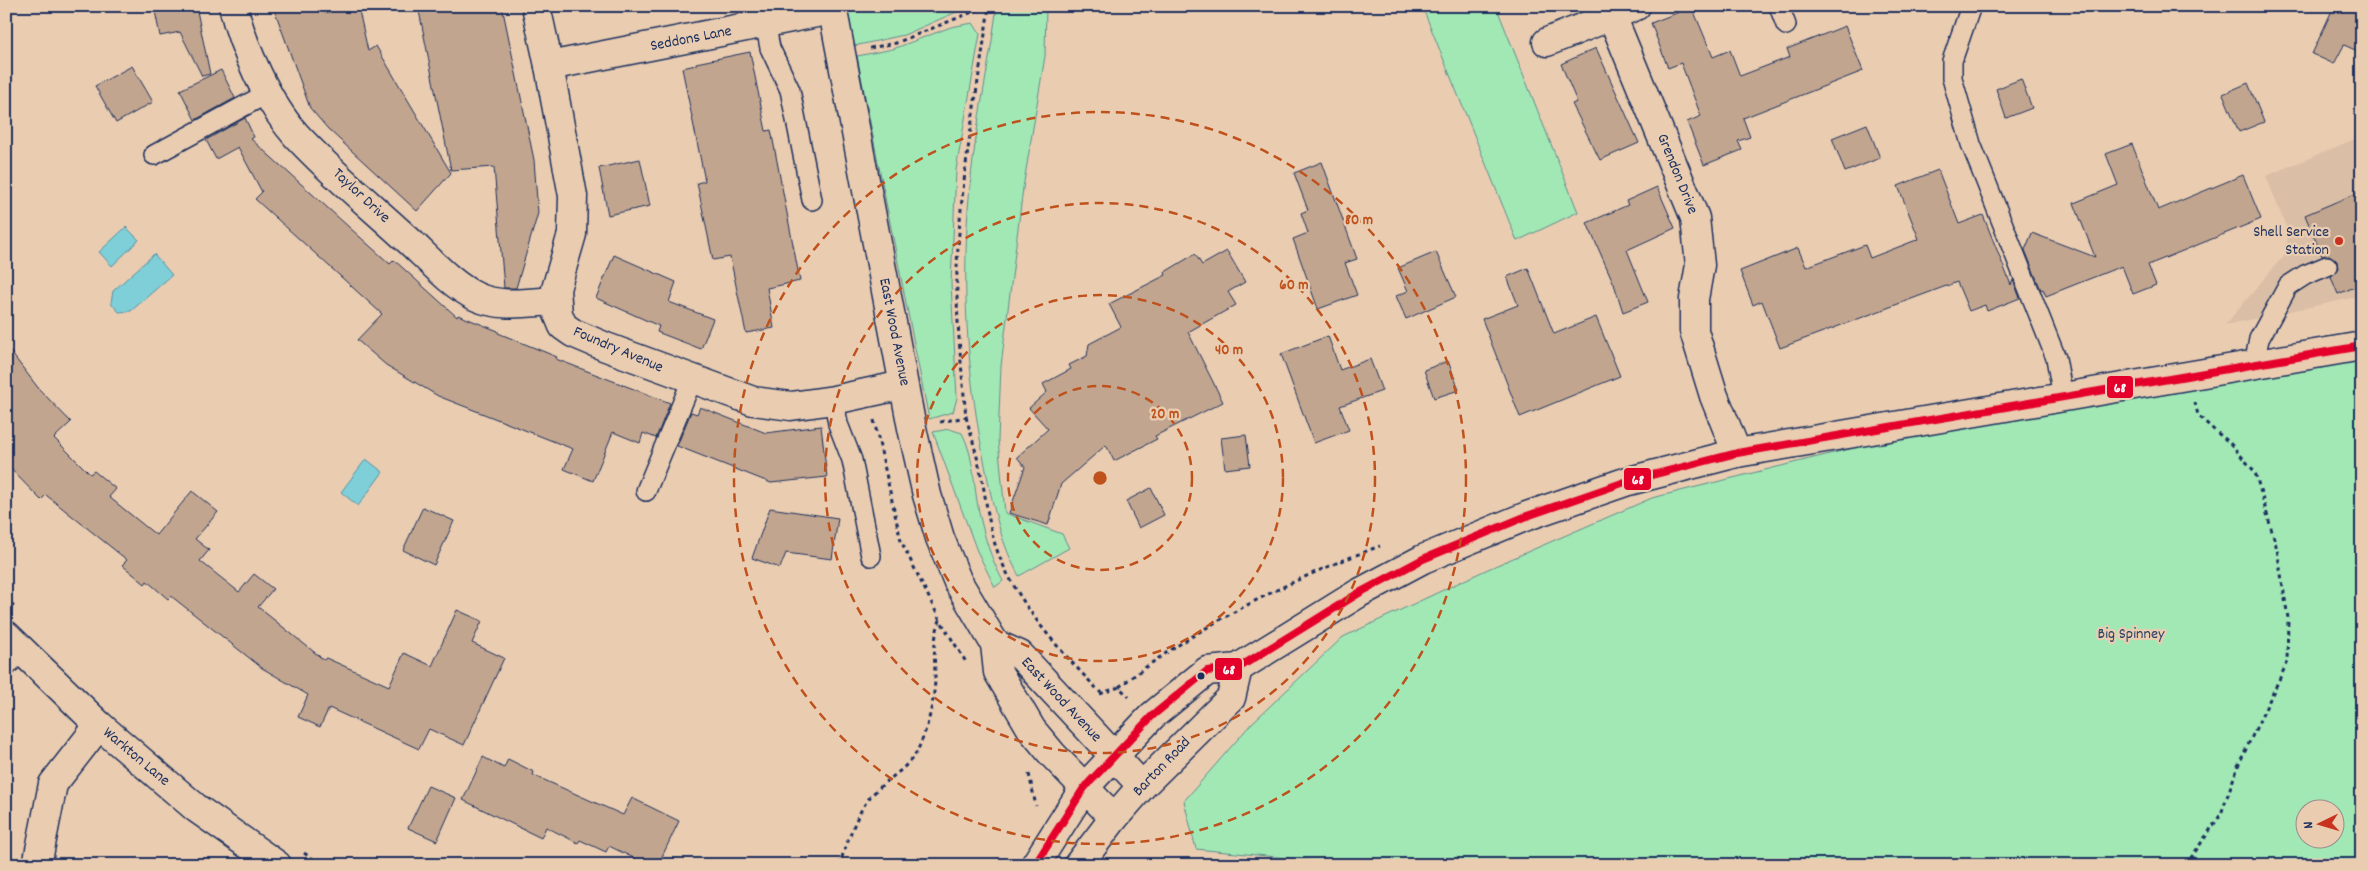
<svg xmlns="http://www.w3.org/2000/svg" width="2368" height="871" font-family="Dekko,sans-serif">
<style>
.built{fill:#dabea6}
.green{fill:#a2e8b5;stroke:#5e8c8a;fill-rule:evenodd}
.water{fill:#7ecfd7;stroke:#568fa7}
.building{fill:#c2a58f;stroke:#1b2f5e}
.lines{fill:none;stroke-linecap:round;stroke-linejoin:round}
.service-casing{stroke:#1b2f5e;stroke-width:22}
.minor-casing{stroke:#1b2f5e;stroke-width:31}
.tertiary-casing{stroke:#1b2f5e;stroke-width:31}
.primary-casing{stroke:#1b2f5e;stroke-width:31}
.path{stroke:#1b2f5e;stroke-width:3;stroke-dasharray:4 4;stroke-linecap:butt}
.service{stroke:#eacdb1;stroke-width:19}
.minor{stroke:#eacdb1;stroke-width:28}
.tertiary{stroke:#eacdb1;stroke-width:28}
.primary{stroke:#eacdb1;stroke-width:28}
.bus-1-casing{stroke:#eacdb1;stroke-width:11}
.bus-1{stroke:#e4002b;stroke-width:8}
.ring{fill:none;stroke:#bf511c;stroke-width:2.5;stroke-dasharray:9 6}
.poi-dot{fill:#c8321e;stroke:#eacdb1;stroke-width:2}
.bus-dot{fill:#1b2f5e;stroke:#eacdb1;stroke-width:2}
.labels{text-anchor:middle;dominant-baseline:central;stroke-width:4.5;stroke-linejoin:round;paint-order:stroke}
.street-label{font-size:16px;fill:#1b2f5e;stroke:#eacdb1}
.poi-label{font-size:16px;fill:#1b2f5e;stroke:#eacdb1;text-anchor:end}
.park-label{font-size:16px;fill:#284267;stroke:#eacdb1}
.centre{fill:#bf511c;stroke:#eacdb1;stroke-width:2.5}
.ring-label{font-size:15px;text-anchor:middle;font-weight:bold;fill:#bf511c;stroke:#eacdb1;stroke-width:4.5;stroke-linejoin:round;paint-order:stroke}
.line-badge{stroke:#eacdb1;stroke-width:2}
.badge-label{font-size:14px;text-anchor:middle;font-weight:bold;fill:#fff}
</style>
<rect width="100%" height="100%" fill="#eacdb1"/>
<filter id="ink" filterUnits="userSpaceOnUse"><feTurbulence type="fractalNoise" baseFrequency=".02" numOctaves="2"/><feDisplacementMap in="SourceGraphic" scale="10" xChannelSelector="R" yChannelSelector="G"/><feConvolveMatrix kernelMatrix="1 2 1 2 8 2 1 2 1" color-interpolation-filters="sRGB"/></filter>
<g filter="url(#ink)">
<!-- built -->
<path class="built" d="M 2362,136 L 2362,296 L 2225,325 L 2286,253 L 2288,232 L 2266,176 Z"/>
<!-- green -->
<g class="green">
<path d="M 847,6 L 970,6 L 904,35 L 854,46 Z"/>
<path d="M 997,6 L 1046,6 L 1045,56 L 1023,188 L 1001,366 L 998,440 L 1005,513 L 1062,534 L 1069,548 L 1019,576 C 999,539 992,501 984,460 C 964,360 960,254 974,152 C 980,103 991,55 997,6 Z"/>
<path d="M 1422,6 L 1496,6 L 1578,212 L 1517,241 Z"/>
<path d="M 973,23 L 980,34 L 956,170 L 951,283 L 957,398 L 953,412 L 929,419 L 857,56 L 893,49 L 951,27 Z"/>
<path d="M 2362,359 L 2362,865 L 1327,865 L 1327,862 L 1196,849 L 1184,801 L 1251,724 L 1343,637 L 1488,569 L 1652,498 L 1878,442 ZM 2306,808 L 2336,808 L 2336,838 L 2306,838 Z"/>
<path d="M 949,429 L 962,433 C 975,458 973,485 979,512 C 984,536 991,559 1003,581 L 995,587 L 977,551 L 933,432 Z"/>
</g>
<!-- water -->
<g class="water">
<path d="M 126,227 L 139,240 L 112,266 L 99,252 Z"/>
<path d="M 154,254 L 172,275 L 131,311 L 119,312 L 111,303 L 113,291 Z"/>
<path d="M 366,459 L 383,472 L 358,506 L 341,492 Z"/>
</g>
<!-- building -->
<g class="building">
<path d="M 154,6 L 196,6 L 210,74 L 202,76 L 180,32 L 160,36 Z"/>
<path d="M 273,6 L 323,6 L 324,13 L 358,6 L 368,51 L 376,46 L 451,173 L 417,211 L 328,129 L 310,108 Z"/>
<path d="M 418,6 L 502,6 L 534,160 L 538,213 L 516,288 L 504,288 L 494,167 L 451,170 Z"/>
<path d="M 2334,6 L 2362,6 L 2362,53 L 2344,45 L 2334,64 L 2312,54 Z"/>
<path d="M 1692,7 L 1713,57 L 1730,50 L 1740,76 L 1790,57 L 1787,49 L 1845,26 L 1863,71 L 1743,118 L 1750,137 L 1738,141 L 1742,150 L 1704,165 L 1687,122 L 1701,116 L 1681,63 L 1668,68 L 1651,23 Z"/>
<path d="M 1596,48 L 1639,143 L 1600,160 L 1572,104 L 1577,102 L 1561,64 Z"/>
<path d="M 750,52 L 766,131 L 771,130 L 800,281 L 767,288 L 774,328 L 746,333 L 730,257 L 713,260 L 697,183 L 705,181 L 682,68 L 696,65 L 696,63 Z"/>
<path d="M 132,66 L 153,102 L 116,123 L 95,86 Z"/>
<path d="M 221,70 L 235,98 L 195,120 L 180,90 Z"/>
<path d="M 2021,79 L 2032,108 L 2006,118 L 1996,89 Z"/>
<path d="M 2248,83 L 2264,122 L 2239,132 L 2223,94 Z"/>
<path d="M 245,118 L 254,137 L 251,139 L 390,264 L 394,260 L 457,317 L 458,315 L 498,331 L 498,333 L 557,357 L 556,359 L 670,403 L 656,438 L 643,433 L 640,443 L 613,432 L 593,481 L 564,469 L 573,449 L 438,396 L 386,365 L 357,340 L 382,314 L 255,199 L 262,192 L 238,147 L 216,159 L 206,140 Z"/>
<path d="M 1867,124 L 1880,158 L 1845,172 L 1832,138 Z"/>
<path d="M 2132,144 L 2158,210 L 2243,175 L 2261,219 L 2148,265 L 2156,285 L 2133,294 L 2122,266 L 2046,296 L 2043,289 L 2041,290 L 2025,250 L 2032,233 L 2095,257 L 2074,203 L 2118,185 L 2106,154 Z"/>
<path d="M 640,159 L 650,206 L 608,215 L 599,168 Z"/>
<path d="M 1322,162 L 1357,259 L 1345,263 L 1357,295 L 1318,309 L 1293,239 L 1308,233 L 1301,213 L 1308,210 L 1294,173 Z"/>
<path d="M 1938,170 L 1959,224 L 1983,215 L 2011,285 L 2013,280 L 2020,298 L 1987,311 L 1985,305 L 1969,311 L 1957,282 L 1780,348 L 1762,301 L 1753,305 L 1740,271 L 1798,248 L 1806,267 L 1865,245 L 1870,258 L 1919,239 L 1898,186 Z"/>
<path d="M 1657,187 L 1675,228 L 1627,250 L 1648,302 L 1623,312 L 1614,284 L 1587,223 L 1628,205 L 1626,201 Z"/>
<path d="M 2362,191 L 2362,284 L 2338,294 L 2331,277 L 2338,268 L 2337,261 L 2329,255 L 2322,256 L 2305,215 Z"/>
<path d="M 1227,251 L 1245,282 L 1228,292 L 1236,305 L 1188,332 L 1223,402 L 1155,436 L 1157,439 L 1114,461 L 1106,445 L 1061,484 L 1048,525 L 1009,513 L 1025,467 L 1017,457 L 1048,429 L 1029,408 L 1047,392 L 1043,384 L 1071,369 L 1069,365 L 1087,356 L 1089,344 L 1121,327 L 1109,304 L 1166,275 L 1165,272 L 1195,254 L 1202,265 Z"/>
<path d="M 1436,252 L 1456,297 L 1406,319 L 1396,296 L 1408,291 L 1398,268 Z"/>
<path d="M 614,255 L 676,282 L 669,302 L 713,319 L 701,349 L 657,332 L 659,326 L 596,298 Z"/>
<path d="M 1528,268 L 1554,334 L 1596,317 L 1620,376 L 1520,417 L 1482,319 L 1518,305 L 1507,277 Z"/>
<path d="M 1328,336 L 1340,370 L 1370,359 L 1382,391 L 1340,406 L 1349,430 L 1314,443 L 1281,354 Z"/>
<path d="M 6,346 L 39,389 L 71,422 L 54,438 L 90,474 L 94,471 L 116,489 L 109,497 L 156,535 L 192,491 L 218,512 L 195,539 L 209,550 L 200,561 L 239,592 L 254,574 L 273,589 L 258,607 L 324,660 L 326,658 L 389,686 L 404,653 L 432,666 L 457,610 L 482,621 L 472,643 L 504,658 L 464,745 L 429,729 L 419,749 L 329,708 L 320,727 L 298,717 L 308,695 L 262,668 L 171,596 L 168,599 L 147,581 L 145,584 L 122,565 L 127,560 L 46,495 L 41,500 L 6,464 Z"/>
<path d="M 1448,361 L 1459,390 L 1434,398 L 1424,370 Z"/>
<path d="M 700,407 L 766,433 L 821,426 L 827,477 L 771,483 L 677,446 L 691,412 L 697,414 Z"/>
<path d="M 1246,435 L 1250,466 L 1225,469 L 1221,438 Z"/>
<path d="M 1151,488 L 1164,515 L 1139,528 L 1126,501 Z"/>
<path d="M 423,507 L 454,521 L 434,565 L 403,550 Z"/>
<path d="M 770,508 L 838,518 L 832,559 L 786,553 L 780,568 L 752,558 Z"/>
<path d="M 483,757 L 504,768 L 508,759 L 534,772 L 533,775 L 623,815 L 632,798 L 679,821 L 658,865 L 648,865 L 609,846 L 606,852 L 580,840 L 578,843 L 546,827 L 541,838 L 463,800 Z"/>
<path d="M 428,786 L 456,798 L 437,841 L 408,828 Z"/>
</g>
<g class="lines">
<!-- service casing -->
<g class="service-casing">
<g id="service">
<path d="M 762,6 L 770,48 L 790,90 L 812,200"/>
<path d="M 1779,6 L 1786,25"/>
<path d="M 1971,6 L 1952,61 L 1952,78 L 1971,144 L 2056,358 L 2063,397"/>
<path d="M 154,155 L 268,93"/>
<path d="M 2254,365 L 2259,339 L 2288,286 L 2305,275 L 2327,266"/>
<path d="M 834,400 L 838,424 L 852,460 L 871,556"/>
<path d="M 646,491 L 692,380"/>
<path d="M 6,667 L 21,651"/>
</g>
</g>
<!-- minor casing -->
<g class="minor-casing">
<g id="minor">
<path d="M 233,6 C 243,47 268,104 296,135 C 330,172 370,205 407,239 C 428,258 451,285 477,297 C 501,308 531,302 556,301"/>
<path d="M 536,6 L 549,66 L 573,196 L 572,234 L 556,289 L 558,314 L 563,326 L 573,333 L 606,347 L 753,401 L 791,406 L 834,400 L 903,385"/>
<path d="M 1612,16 L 1695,218 L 1700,265 L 1694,299 L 1694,331 L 1714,396 L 1737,453"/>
<path d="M 1547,42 L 1636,6"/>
<path d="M 549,66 L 832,10"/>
<path d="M 37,865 L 53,784 L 99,725"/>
</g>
</g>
<!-- tertiary casing -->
<g class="tertiary-casing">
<g id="tertiary">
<path d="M 832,6 L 912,428 L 927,495 L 940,538 L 958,582 L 995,644 L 998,672 L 1032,730 L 1052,754 L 1114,818"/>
<path d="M 6,635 L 99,725 L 196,808 L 277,865"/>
<path d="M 995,644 L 1020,655 L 1142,786"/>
</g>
</g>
<!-- primary casing -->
<g class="primary-casing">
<g id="primary">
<path d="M 1035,865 L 1084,788 L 1152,716 L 1207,671 L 1238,668 L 1359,593 L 1423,559 L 1527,516 L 1625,482 L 1737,453 L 2362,346"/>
<path d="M 1078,865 L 1114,818 L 1142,786 L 1231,698 L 1238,668"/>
</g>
</g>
<!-- path -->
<g class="path">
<path d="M 870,48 L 896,43 L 987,6"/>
<path d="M 966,417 C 973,441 980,466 984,490 C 988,514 991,538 1001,560 C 1023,611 1063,654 1101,693"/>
<path d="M 874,420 L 901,541 L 940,620 L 966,662"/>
<path d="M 940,422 L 966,417 C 961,361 954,303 958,247 C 963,166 978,86 989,6"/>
<path d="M 6,598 L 14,606"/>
<path d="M 1119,687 C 1196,627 1288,580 1380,546"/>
<path d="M 1100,694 L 1119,687 L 1129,697"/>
<path d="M 1029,774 L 1036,806"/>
<path d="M 304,853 L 322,865"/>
<path d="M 839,865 C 848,842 855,815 871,796 C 886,779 909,769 919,747 C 928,727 934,702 935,680 C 935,657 932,643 940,620"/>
<path d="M 2186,865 L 2221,814 L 2238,766 L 2287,663 L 2288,618 L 2277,549 L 2255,472 L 2229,442 L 2215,431 L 2198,415 L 2195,403"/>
</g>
<!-- service -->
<use href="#service" class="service"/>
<!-- minor -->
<use href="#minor" class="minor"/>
<!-- tertiary -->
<use href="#tertiary" class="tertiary"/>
<!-- primary -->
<use href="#primary" class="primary"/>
<!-- bus-1 casing -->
<g class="bus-1-casing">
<path id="bus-1" d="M 1035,865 L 1084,788 L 1152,716 L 1207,671 L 1238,668 L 1359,593 L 1423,559 L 1527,516 L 1625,482 L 1737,453 L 2362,346"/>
</g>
<!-- bus-1 -->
<use href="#bus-1" class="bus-1"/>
</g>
</g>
<!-- distance rings -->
<g class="ring">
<circle cx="1100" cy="478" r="92"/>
<circle cx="1100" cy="478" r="183"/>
<circle cx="1100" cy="478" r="275"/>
<circle cx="1100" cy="478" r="366"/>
</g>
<!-- markers -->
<circle class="poi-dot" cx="2339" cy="241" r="5"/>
<circle class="bus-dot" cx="1201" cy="676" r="4.5"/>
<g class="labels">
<!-- street labels -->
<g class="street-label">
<text transform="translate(691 39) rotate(-11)">Seddons Lane</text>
<text transform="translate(1677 174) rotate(68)">Grendon Drive</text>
<text transform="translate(361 196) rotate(43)">Taylor Drive</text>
<text transform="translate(894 332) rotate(79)">East Wood Avenue</text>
<text transform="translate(618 350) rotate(23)">Foundry Avenue</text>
<text transform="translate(1061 700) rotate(47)">East Wood Avenue</text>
<text transform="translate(136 757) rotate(40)">Warkton Lane</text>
<text transform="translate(1162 767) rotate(-46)">Barton Road</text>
</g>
<!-- poi labels -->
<g class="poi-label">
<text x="2329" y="232">Shell Service<tspan x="2329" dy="18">Station</tspan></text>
</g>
<!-- park labels -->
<g class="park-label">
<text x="2131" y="634">Big Spinney</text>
</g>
</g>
<circle cx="1100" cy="478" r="8" class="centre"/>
<g class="ring-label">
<text x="1359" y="224">80 m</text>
<text x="1294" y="289">60 m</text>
<text x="1229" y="354">40 m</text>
<text x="1165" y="418">20 m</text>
</g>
<g class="line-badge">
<rect x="2106" y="375" width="28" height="24" rx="5" fill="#e4002b"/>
<rect x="1623" y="467" width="29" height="24" rx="5" fill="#e4002b"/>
<rect x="1214" y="657" width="29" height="24" rx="5" fill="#e4002b"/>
</g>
<g class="badge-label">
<text x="2120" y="392">68</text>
<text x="1638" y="484">68</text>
<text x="1229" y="674">68</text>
</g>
<!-- margin -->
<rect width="2368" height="871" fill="none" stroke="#eacdb1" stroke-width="25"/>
<rect x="12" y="12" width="2343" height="846" fill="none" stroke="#1b2f5e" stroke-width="2" filter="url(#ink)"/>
<!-- north arrow -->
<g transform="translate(2320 824) rotate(265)"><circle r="24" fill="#eacdb1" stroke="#978e90"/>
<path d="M0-4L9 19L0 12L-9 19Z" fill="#c8321e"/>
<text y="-8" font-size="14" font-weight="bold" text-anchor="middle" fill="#1b2f5e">N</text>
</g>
</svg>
